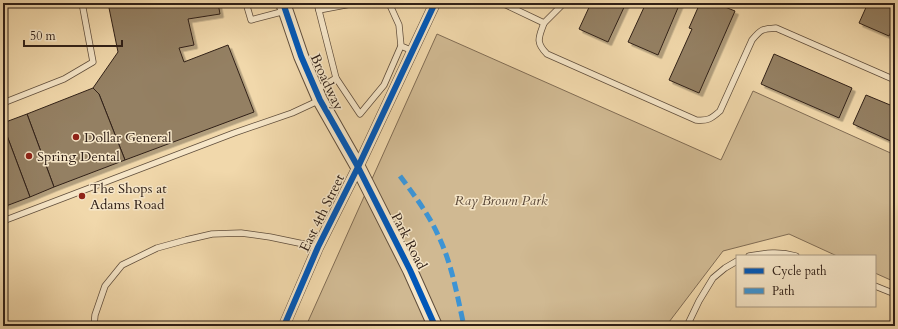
<svg xmlns="http://www.w3.org/2000/svg" width="898" height="329" font-family="Cardo,serif">
<style>
.green{fill:#d0b992;stroke:#806c54}
.building{fill:#948064;stroke:#302017;filter:url(#shadow)}
.lines{fill:none;stroke-linecap:round;stroke-linejoin:round}
.service-casing{stroke:#604e3c;stroke-width:7}
.minor-casing{stroke:#604e3c;stroke-width:12}
.tertiary-casing{stroke:#604e3c;stroke-width:16}
.service{stroke:#f6e6c8;stroke-width:5.5}
.minor{stroke:#f6e6c8;stroke-width:11}
.tertiary{stroke:#f6e6c8;stroke-width:14}
.quiet{stroke:#3d94d4;stroke-width:5;stroke-dasharray:10 5;stroke-linecap:butt}
.cycleway-casing{stroke:#f6e6c8;stroke-width:8}
.cycleway{stroke:#0057b8;stroke-width:6}
.poi-dot{fill:#8f2418;stroke:#f6e6c8;stroke-width:1.5}
.labels{text-anchor:middle;dominant-baseline:central;stroke-width:3;stroke-linejoin:round;paint-order:stroke}
.street-label{font-size:14px;fill:#302017;stroke:#f6e6c8}
.poi-label{font-size:14px;fill:#302017;stroke:#f6e6c8;text-anchor:start}
.park-label{font-size:14px;font-style:italic;fill:#584636;stroke:#f6e6c8}
</style>
<defs>
<filter id="shadow"><feDropShadow dx="3.5" dy="3.5" stdDeviation="0" flood-color="#0004"/></filter>
</defs>
<rect width="100%" height="100%" fill="#f1d8ab"/>
<filter id="stains"><feTurbulence type="fractalNoise" baseFrequency=".005" numOctaves="4"/><feColorMatrix values="0 0 0 0 .2 0 0 0 0 .09 0 0 0 0 .02 0 0 0 .5 -.17"/></filter>
<radialGradient id="worn" r=".72"><stop offset=".6" stop-color="#630" stop-opacity="0"/><stop offset="1" stop-color="#630" stop-opacity=".3"/></radialGradient>
<!-- green -->
<path class="green" d="M 437,34 L 721,160 L 753,91 L 895,155 L 895,282 L 875,273 L 875,256 L 837,256 L 789,234 L 723,251 L 666,326 L 306,326 Z"/>
<!-- building -->
<g class="building">
<path d="M 108,3 L 218,3 L 220,14 L 188,19 L 194,45 L 179,48 L 184,62 L 228,45 L 254,112 L 125,160 L 99,94 L 93,88 L 118,52 Z"/>
<path d="M 591,3 L 626,3 L 608,42 L 579,29 Z"/>
<path d="M 646,3 L 680,3 L 658,55 L 628,42 Z"/>
<path d="M 700,3 L 715,3 L 735,11 L 699,93 L 669,80 L 692,29 L 689,28 Z"/>
<path d="M 868,3 L 895,3 L 895,23 L 889,36 L 859,23 Z"/>
<path d="M 774,54 L 852,88 L 839,118 L 761,84 Z"/>
<path d="M 93,88 L 99,94 L 125,160 L 54,187 L 27,114 Z"/>
<path d="M 866,95 L 895,107 L 895,143 L 853,124 Z"/>
<path d="M 27,114 L 54,187 L 30,197 L 3,125 L 3,123 Z"/>
<path d="M 3,125 L 30,197 L 6,206 L 3,199 Z"/>
</g>
<g class="lines">
<!-- service casing -->
<g class="service-casing">
<g id="service">
<path d="M 246,3 L 251,20 L 285,11"/>
<path d="M 317,3 L 336,78 L 360,114 L 384,85 L 401,46"/>
<path d="M 389,3 L 399,25 L 401,46 L 413,51"/>
<path d="M 502,3 L 544,23 L 561,6 L 562,3"/>
<path d="M 284,5 L 295,3"/>
<path d="M 319,10 L 356,3"/>
<path d="M 544,23 C 539,37 535,42 547,54 L 696,120 C 708,121 711,119 720,111 L 752,40 C 761,29 762,29 776,28 L 895,80"/>
<path d="M 316,90 L 336,78"/>
<path d="M 3,103 L 64,79 L 93,62 L 82,3"/>
<path d="M 3,221 L 234,133 L 292,113 L 320,100"/>
<path d="M 749,256 C 766,253 779,251 796,256"/>
<path d="M 875,286 L 895,294"/>
<path d="M 94,326 L 95,315 L 105,286 L 122,265 L 157,248 L 186,240 L 212,234 L 241,233 L 270,237 L 318,247"/>
<path d="M 687,326 L 699,301 L 713,278 L 725,268 L 737,261"/>
</g>
</g>
<!-- minor casing -->
<g class="minor-casing">
<path id="minor" d="M 284,326 L 318,247 L 358,167 L 435,3"/>
</g>
<!-- tertiary casing -->
<g class="tertiary-casing">
<path id="tertiary" d="M 283,3 L 301,56 L 320,100 L 358,167 L 410,270 L 435,326"/>
</g>
<!-- service -->
<use href="#service" class="service"/>
<!-- minor -->
<use href="#minor" class="minor"/>
<!-- tertiary -->
<use href="#tertiary" class="tertiary"/>
<!-- quiet -->
<path class="quiet" d="M 400,176 C 414,195 428,213 438,235 C 452,264 457,295 464,326"/>
<!-- cycleway casing -->
<g class="cycleway-casing">
<g id="cycleway">
<path d="M 283,3 L 301,56 L 320,100 L 358,167 L 410,270 L 435,326"/>
<path d="M 284,326 L 318,247 L 358,167 L 435,3"/>
</g>
</g>
<!-- cycleway -->
<use href="#cycleway" class="cycleway"/>
</g>
<!-- markers -->
<g class="poi-dot">
<circle cx="76" cy="137" r="4"/>
<circle cx="29" cy="156" r="4"/>
<circle cx="82" cy="196" r="4"/>
</g>
<g class="labels">
<!-- street labels -->
<g class="street-label">
<text transform="translate(327 82) rotate(65)">Broadway</text>
<text transform="translate(322 213) rotate(-64)">East 4th Street</text>
<text transform="translate(409 241) rotate(63)">Park Road</text>
</g>
<!-- poi labels -->
<g class="poi-label">
<text x="84" y="137">Dollar General</text>
<text x="37" y="156">Spring Dental</text>
<text x="90" y="188">The Shops at<tspan x="90" dy="16">Adams Road</tspan></text>
</g>
<!-- park labels -->
<g class="park-label">
<text x="501" y="200">Ray Brown Park</text>
</g>
</g>
<!-- margin -->
<rect width="898" height="329" fill="none" stroke="#f1d8ab" stroke-width="16"/>
<rect x="4" y="4" width="890" height="321" fill="none" stroke="#302017" stroke-width="2"/>
<rect x="8" y="8" width="882" height="313" fill="none" stroke="#302017"/>
<!-- legend -->
<rect x="736" y="255" width="140" height="52" fill="#f6e6c8" stroke="#a79781"/>
<rect x="744" y="268" width="20" height="6" fill="#0057b8" stroke="#a79781"/>
<text x="772" y="275" font-size="12" fill="#302017">Cycle path</text>
<rect x="744" y="288" width="20" height="6" fill="#3d94d4" stroke="#a79781"/>
<text x="772" y="295" font-size="12" fill="#302017">Path</text>
<!-- scale -->
<path d="M24 40v6h98v-6" fill="none" stroke="#302017" stroke-width="2"/>
<text x="30" y="40" font-size="12" fill="#302017" stroke="#f6e6c8" stroke-width="3" paint-order="stroke">50 m</text>
<rect width="100%" height="100%" filter="url(#stains)"/>
<rect width="100%" height="100%" fill="url(#worn)"/>
</svg>
